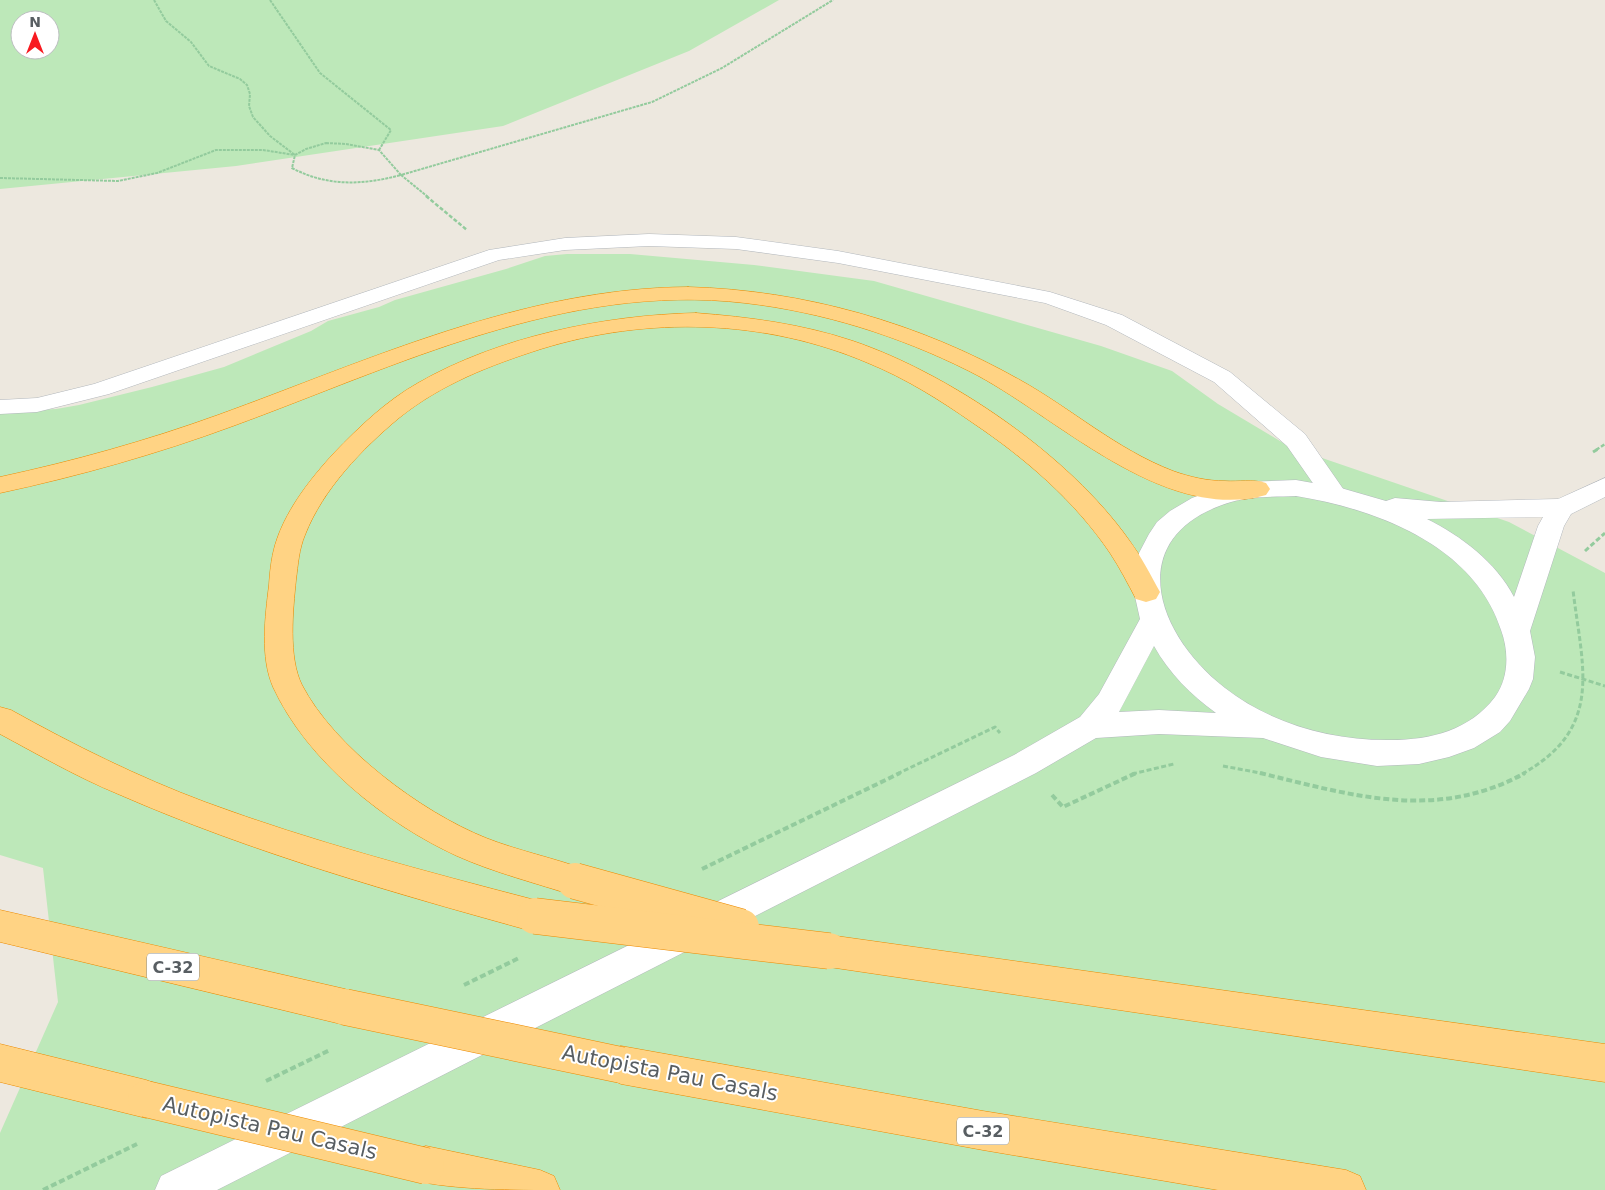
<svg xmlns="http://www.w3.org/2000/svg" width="1605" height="1190" font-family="'DejaVu Sans',sans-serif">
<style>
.green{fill:#bde8b9;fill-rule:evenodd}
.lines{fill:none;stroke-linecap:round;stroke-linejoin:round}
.lane-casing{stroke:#b2b7bc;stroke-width:1}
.secondary-casing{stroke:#b3b8be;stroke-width:1}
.highway-casing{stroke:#ec8a00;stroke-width:1}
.path-far3{stroke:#93cb9d;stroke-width:2;stroke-dasharray:3 1;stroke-linecap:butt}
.path-far2{stroke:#93cb9d;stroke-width:2.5;stroke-dasharray:4 2;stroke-linecap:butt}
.path-far1{stroke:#93cb9d;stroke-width:3;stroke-dasharray:5 2.5;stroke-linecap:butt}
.path{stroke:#93cb9d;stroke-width:4;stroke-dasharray:6 3;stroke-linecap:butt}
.lane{fill:#fff;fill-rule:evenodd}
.secondary{fill:#fff;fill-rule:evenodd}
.highway{fill:#ffd384;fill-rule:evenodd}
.highway-bridge-casing{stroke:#ec8a00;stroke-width:37;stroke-linecap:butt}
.highway-bridge{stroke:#ffd384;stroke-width:36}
.labels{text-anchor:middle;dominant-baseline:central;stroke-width:4;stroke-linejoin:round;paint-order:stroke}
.shield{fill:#fff;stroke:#8a8e91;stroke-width:1}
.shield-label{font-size:16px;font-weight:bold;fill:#585e62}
.near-street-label{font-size:21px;fill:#585e62;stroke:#fff}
</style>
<rect width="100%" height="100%" fill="#ede8df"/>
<!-- green -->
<g class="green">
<path d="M 0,0 L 779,0 L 689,51 L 503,126 L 236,166 L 0,189 ZM 20,20 L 50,20 L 50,50 L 20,50 Z"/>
<path d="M 567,254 L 630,254 L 754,265 L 874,281 L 1101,346 L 1172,371 L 1218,404 L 1290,447 L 1509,522 L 1605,573 L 1605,1190 L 0,1190 L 0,1133 L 58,1002 L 43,868 L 0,855 L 0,412 L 56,409 L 79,405 L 152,387 L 224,367 L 311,331 L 328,321 L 379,307 L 395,300 L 506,269 L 545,256 Z"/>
</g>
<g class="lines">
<!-- lane casing -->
<g class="lane-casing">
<path id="lane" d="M 649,234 L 736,237 L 838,251 L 1050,292 L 1122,315 L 1230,372 L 1305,434 L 1346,493 L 1342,499 L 1333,502 L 1324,499 L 1287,446 L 1214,382 L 1106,325 L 1045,303 L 838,263 L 736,249 L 649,246 L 565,250 L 499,260 L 109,394 L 37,412 L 0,414 L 0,400 L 37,398 L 94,384 L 489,250 L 565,238 Z"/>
</g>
<!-- secondary casing -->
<g class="secondary-casing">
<path id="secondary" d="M 1605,478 L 1605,497 L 1571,514 L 1564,526 L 1530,631 L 1535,657 L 1533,679 L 1529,689 L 1510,721 L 1500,732 L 1474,748 L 1449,757 L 1419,764 L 1377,766 L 1321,757 L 1263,738 L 1159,734 L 1096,738 L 1036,773 L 217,1190 L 155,1190 L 161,1176 L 1014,755 L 1080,717 L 1099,694 L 1140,619 L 1134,592 L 1134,573 L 1139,553 L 1149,534 L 1157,522 L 1170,511 L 1192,498 L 1216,489 L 1245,482 L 1296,480 L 1341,488 L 1386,501 L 1395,498 L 1441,502 L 1558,499 ZM 1296,496 C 1376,509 1474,545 1501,630 C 1509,651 1509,678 1495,697 C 1470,730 1431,740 1391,740 C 1333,741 1271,724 1225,688 C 1154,633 1122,535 1231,502 C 1251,496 1275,497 1296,496 ZM 1543,517 L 1538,526 L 1514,597 C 1496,562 1461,536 1427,519 ZM 1154,646 C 1169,673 1191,695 1216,713 L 1159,710 L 1119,712 Z"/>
</g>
<!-- highway casing -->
<g class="highway-casing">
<g id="highway">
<path d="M 688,287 C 804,290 919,323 1020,380 C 1072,409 1116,449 1173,471 C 1190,477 1207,481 1225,481 C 1239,482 1252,479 1266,483 L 1270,489 L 1266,495 C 1161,524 1055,414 969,371 C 899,336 823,312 745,303 C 565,282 397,366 233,426 C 157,454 79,476 0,493 L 0,477 C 74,461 146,441 218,415 C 370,360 523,288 688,287 Z"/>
<path d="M 696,313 C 749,317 802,324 853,341 C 950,374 1069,455 1129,540 C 1141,556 1150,574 1160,592 L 1156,599 L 1146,602 L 1136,599 C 1128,584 1120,568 1110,553 C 1075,501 1025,458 973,423 C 940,400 905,378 868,363 C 765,319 648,316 541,349 C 491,365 441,384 399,418 C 362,449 323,489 305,535 C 299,549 298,565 296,580 C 293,610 288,657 302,685 C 334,747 421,812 486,838 C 519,851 554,858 587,870 L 592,881 L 587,892 L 575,896 C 536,883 495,873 457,856 C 385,823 307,761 273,687 C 260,657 265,617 269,585 C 270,569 272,553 277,539 C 288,507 312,477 334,453 C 359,427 386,401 418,383 C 498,337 604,315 696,313 Z"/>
<path d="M 0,707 L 11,710 C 74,745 138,777 205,802 C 313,842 424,871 535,900 L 547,905 L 552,916 L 547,927 L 535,932 C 394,893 253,853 118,794 C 77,777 39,755 0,734 Z"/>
<path d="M 0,910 L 345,989 L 358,995 L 363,1007 L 358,1019 L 345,1025 L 0,942 Z"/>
<path d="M 829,935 L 1605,1044 L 1605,1082 L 829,967 L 817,963 L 811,951 L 817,939 Z"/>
<path d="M 0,1044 L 146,1080 L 160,1085 L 165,1099 L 160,1113 L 146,1118 L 0,1082 Z"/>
<path d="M 621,1046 L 983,1111 L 1346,1170 L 1360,1176 L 1366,1190 L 1218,1190 L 983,1150 L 621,1084 L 608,1078 L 602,1065 L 608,1052 Z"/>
<path d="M 426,1146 L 540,1170 L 554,1176 L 560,1190 C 515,1190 453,1190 412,1180 L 406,1166 L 412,1152 Z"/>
</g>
</g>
<!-- path-far3 -->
<g class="path-far3">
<path d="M 154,0 L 166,21 L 191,42 L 209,66 L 240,79 L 247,85 L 250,94 L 249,106 L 253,117 L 270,136 L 295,155"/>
<path d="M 270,0 L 320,73 L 391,130 L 379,150"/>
<path d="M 326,143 L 346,144 L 379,150 L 401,175 C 363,185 328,187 292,168 L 295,155 L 306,149 Z"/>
<path d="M 0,178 L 118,181 L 157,173 L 216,150 L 263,150 L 295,155"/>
<path d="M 428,197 L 401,175 L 652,102 L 722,68 L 833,0"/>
</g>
<!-- path-far2 -->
<g class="path-far2">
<path d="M 426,196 L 467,230"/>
<path d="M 1596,450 L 1605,444"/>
</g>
<!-- path-far1 -->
<g class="path-far1">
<path d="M 1593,452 L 1598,449"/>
<path d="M 1585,551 L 1605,533"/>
<path d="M 1560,672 L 1605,686"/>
<path d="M 1223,766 L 1266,774"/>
<path d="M 897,774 L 995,727 L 1000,733"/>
<path d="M 1132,774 L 1174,764"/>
<path d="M 1522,774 C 1605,728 1582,667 1573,590"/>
</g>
<!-- path -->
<g class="path">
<path d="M 1260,773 C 1351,795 1436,822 1525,773"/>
<path d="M 1052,795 L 1063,807 L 1136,773"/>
<path d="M 702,869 L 900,773"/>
<path d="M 464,985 L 519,958"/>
<path d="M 266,1081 L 330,1050"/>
<path d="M 43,1190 L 137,1144"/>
</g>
<!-- lane -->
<use href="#lane" class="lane"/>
<!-- secondary -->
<use href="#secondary" class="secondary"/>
<!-- highway -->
<use href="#highway" class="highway"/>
<!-- highway-bridge casing -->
<g class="highway-bridge-casing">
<g id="highway-bridge">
<path d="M 575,881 L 741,927"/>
<path d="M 535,916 L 829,951"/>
<path d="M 345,1007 L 621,1065"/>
<path d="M 146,1099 L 426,1166"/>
</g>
</g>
<!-- highway-bridge -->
<use href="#highway-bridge" class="highway-bridge"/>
</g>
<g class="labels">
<!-- shield labels -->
<g class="shield">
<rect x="147" y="953.5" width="52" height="27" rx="4"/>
<rect x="957" y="1117.5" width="52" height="27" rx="4"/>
</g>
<g class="shield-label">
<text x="173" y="967">C-32</text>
<text x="983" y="1131">C-32</text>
</g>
<!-- near-street labels -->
<g class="near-street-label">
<text transform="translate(670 1073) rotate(11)">Autopista Pau Casals</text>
<text transform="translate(270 1128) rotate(13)">Autopista Pau Casals</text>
</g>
</g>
<!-- north arrow -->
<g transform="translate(35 35)"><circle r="24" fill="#ffffff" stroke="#bcbfc0"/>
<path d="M0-4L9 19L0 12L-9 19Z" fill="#f81a20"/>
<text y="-8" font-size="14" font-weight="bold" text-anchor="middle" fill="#585e62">N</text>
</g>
</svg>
